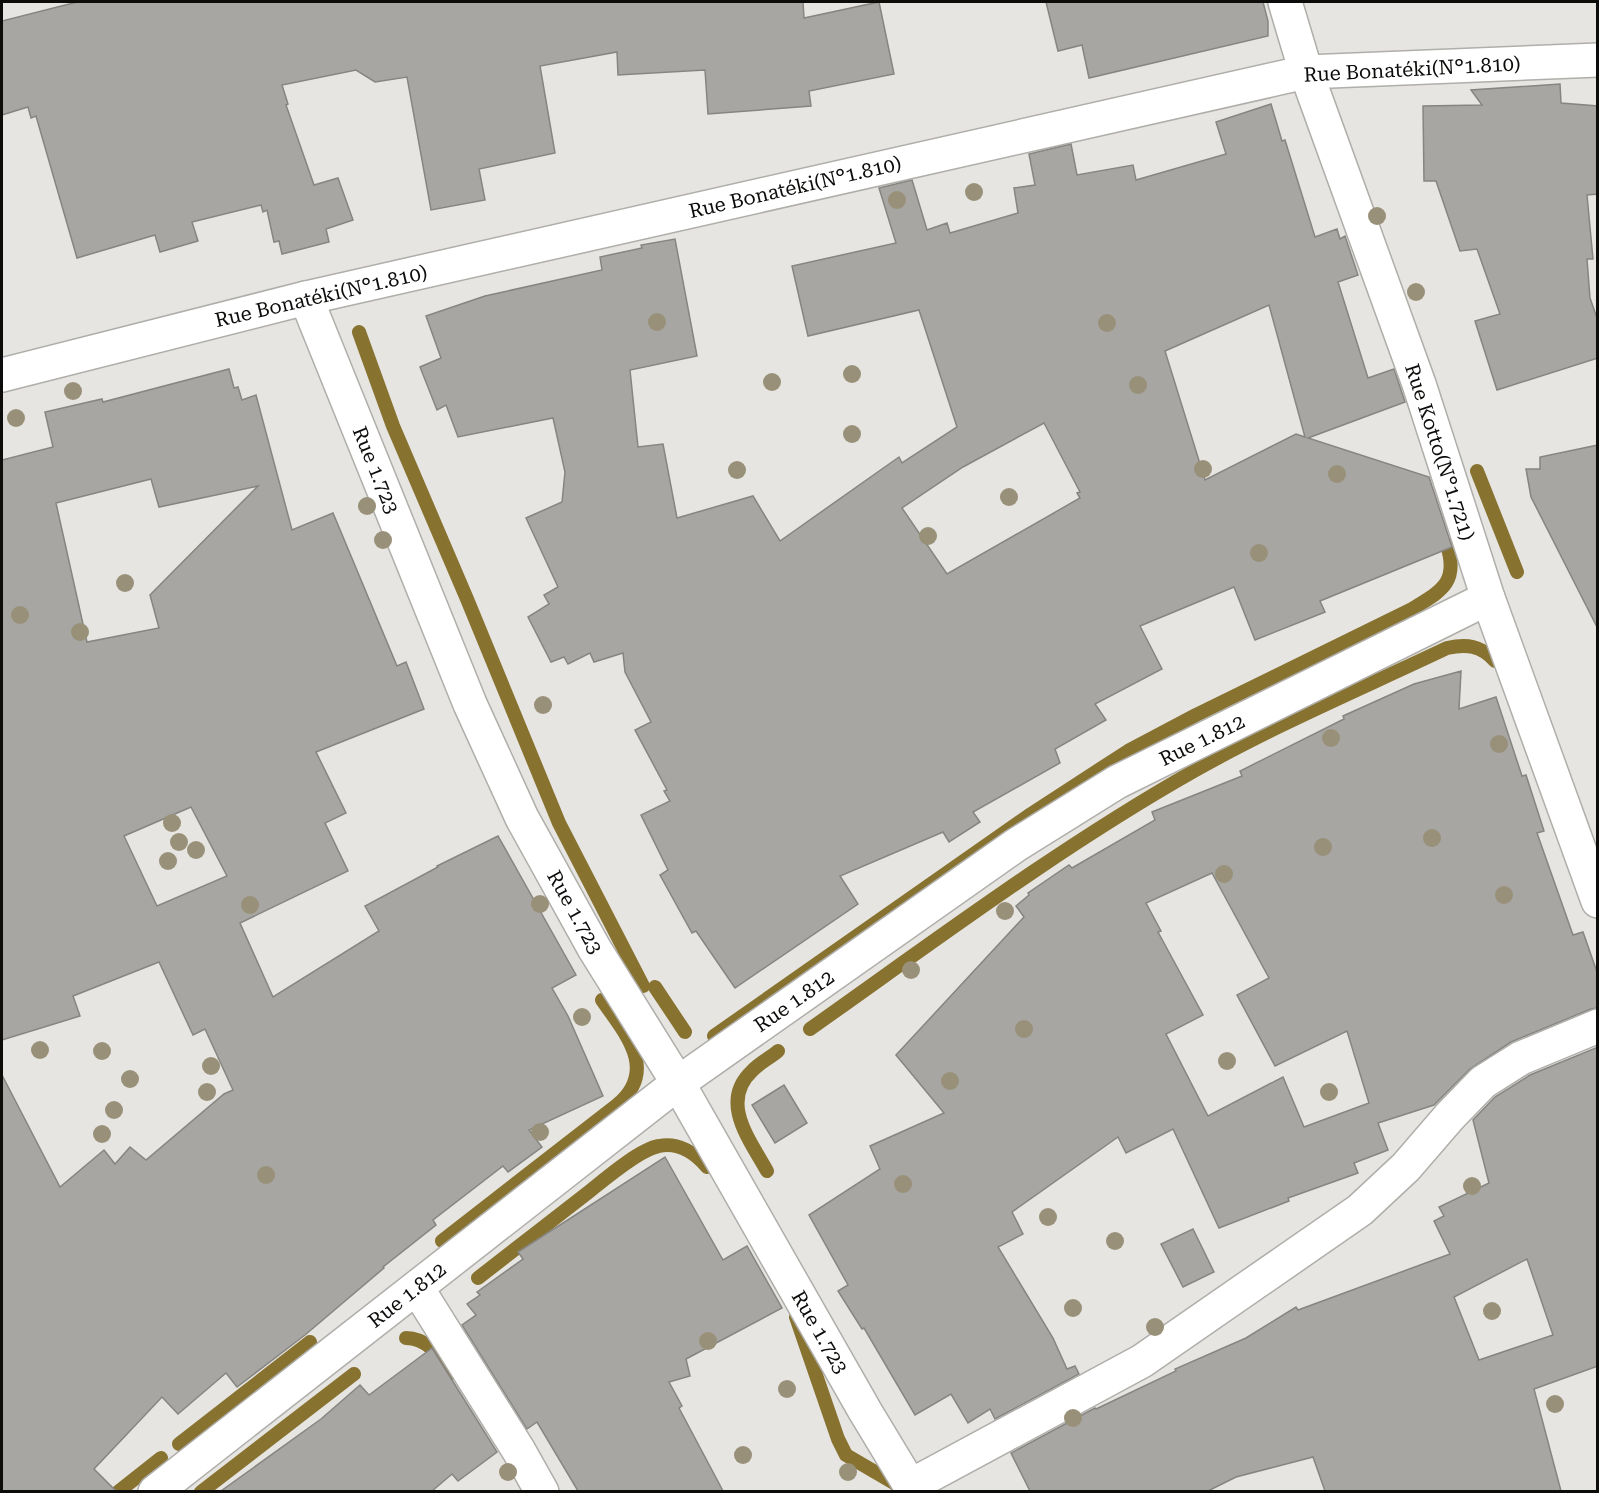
<svg xmlns="http://www.w3.org/2000/svg" width="1599" height="1493" font-family="'Roboto Serif',serif">
<style>
.lines{fill:none;stroke-linecap:round;stroke-linejoin:round}
.stream{stroke:#877230;stroke-width:14}
.building{fill:#a7a6a2;stroke:#868581;stroke-width:1.5;fill-rule:evenodd}
.minor-casing{stroke:#afaeaa;stroke-width:36}
.minor{stroke:#fff;stroke-width:33}
.tree{fill:#989078}
.labels{text-anchor:middle;dominant-baseline:central;stroke-width:4.5;stroke-linejoin:round;paint-order:stroke}
.street-label{font-size:20px;fill:#0c0c0a;stroke:#fff}
</style>
<rect width="100%" height="100%" fill="#e7e5e1"/>
<g class="lines">
<!-- stream -->
<g class="stream">
<path d="M 359,332 L 393,426 L 467,599 L 559,823 L 643,986"/>
<path d="M 1477,471 L 1517,572"/>
<path d="M 655,987 L 685,1032"/>
<path d="M 810,1029 C 936,940 1060,847 1194,771 C 1275,725 1363,688 1447,648 C 1466,644 1481,645 1495,661"/>
<path d="M 714,1036 L 1031,814 L 1128,751 L 1196,715 L 1412,609 C 1441,591 1459,583 1447,545"/>
<path d="M 767,1171 C 750,1140 719,1102 752,1071 C 759,1063 770,1058 778,1051"/>
<path d="M 442,1241 L 617,1105 C 659,1070 625,1033 602,1000"/>
<path d="M 478,1278 C 515,1249 553,1220 590,1191 C 606,1178 640,1149 659,1146 C 678,1142 695,1153 707,1167"/>
<path d="M 796,1317 L 838,1439 L 846,1455 L 894,1483 L 899,1487"/>
<path d="M 406,1338 C 428,1338 441,1358 453,1373"/>
<path d="M 179,1444 L 310,1342"/>
<path d="M 118,1492 L 161,1458"/>
<path d="M 201,1492 L 354,1374"/>
</g>
</g>
<!-- building -->
<g class="building">
<path d="M 77,2 L 803,2 L 804,18 L 879,2 L 894,74 L 809,91 L 811,106 L 708,114 L 705,70 L 618,75 L 617,52 L 540,66 L 555,153 L 479,169 L 485,200 L 431,210 L 407,77 L 375,82 L 356,70 L 282,85 L 288,104 L 286,105 L 314,185 L 338,178 L 353,220 L 326,229 L 329,242 L 282,254 L 279,241 L 274,242 L 267,210 L 263,212 L 261,205 L 192,222 L 198,241 L 160,252 L 155,235 L 77,258 L 36,116 L 31,118 L 28,107 L 2,115 L 2,21 Z"/>
<path d="M 1046,2 L 1263,2 L 1268,21 L 1268,36 L 1089,78 L 1082,45 L 1058,51 Z"/>
<path d="M 1560,84 L 1561,103 L 1598,106 L 1598,194 L 1587,195 L 1593,259 L 1587,259 L 1590,298 L 1598,321 L 1598,358 L 1497,390 L 1475,321 L 1500,314 L 1477,249 L 1460,251 L 1436,181 L 1424,181 L 1423,106 L 1482,105 L 1471,90 Z"/>
<path d="M 1271,104 L 1282,141 L 1285,140 L 1315,237 L 1337,229 L 1340,239 L 1345,236 L 1358,275 L 1338,282 L 1368,378 L 1394,369 L 1405,402 L 1308,438 L 1429,477 L 1452,547 L 1320,601 L 1325,612 L 1255,640 L 1234,587 L 1140,626 L 1162,669 L 1095,704 L 1106,720 L 1055,749 L 1060,763 L 973,812 L 980,822 L 949,842 L 943,832 L 840,876 L 858,904 L 735,988 L 696,931 L 692,933 L 660,875 L 668,870 L 641,815 L 670,801 L 664,791 L 667,790 L 635,730 L 651,722 L 625,672 L 623,653 L 594,662 L 590,653 L 568,664 L 564,657 L 551,662 L 528,617 L 549,604 L 544,595 L 558,587 L 526,518 L 562,502 L 565,472 L 553,418 L 458,437 L 446,405 L 437,410 L 420,367 L 441,358 L 426,316 L 485,296 L 602,270 L 600,257 L 642,248 L 641,245 L 675,239 L 697,356 L 630,370 L 638,447 L 663,444 L 677,518 L 753,496 L 780,541 L 899,457 L 902,463 L 957,427 L 919,310 L 808,336 L 792,266 L 896,243 L 879,188 L 912,180 L 927,230 L 947,223 L 950,233 L 1018,213 L 1014,188 L 1035,185 L 1029,154 L 1071,144 L 1077,175 L 1133,165 L 1136,180 L 1226,154 L 1216,122 ZM 1269,305 L 1305,437 L 1296,434 L 1205,480 L 1165,351 ZM 1044,423 L 1080,492 L 1077,493 L 1080,498 L 947,574 L 902,508 L 963,467 Z"/>
<path d="M 229,369 L 234,388 L 238,387 L 242,400 L 256,395 L 292,530 L 333,513 L 397,666 L 406,662 L 424,709 L 316,752 L 346,813 L 325,823 L 348,871 L 240,923 L 273,997 L 379,931 L 365,906 L 438,867 L 437,866 L 498,836 L 576,975 L 552,988 L 568,1016 L 603,1096 L 529,1130 L 542,1147 L 508,1172 L 503,1166 L 433,1220 L 436,1225 L 383,1267 L 384,1268 L 305,1335 L 237,1387 L 226,1373 L 178,1414 L 162,1397 L 94,1469 L 116,1491 L 2,1491 L 2,1075 L 60,1187 L 104,1150 L 115,1164 L 130,1147 L 146,1160 L 224,1094 L 233,1090 L 205,1029 L 193,1035 L 159,962 L 73,996 L 80,1016 L 2,1040 L 2,460 L 53,447 L 45,412 L 102,399 L 103,402 ZM 151,479 L 159,507 L 258,486 L 150,595 L 159,628 L 87,642 L 56,503 ZM 191,807 L 227,876 L 157,906 L 124,836 Z"/>
<path d="M 1598,445 L 1598,629 L 1531,497 L 1526,469 L 1540,469 L 1540,457 Z"/>
<path d="M 1461,671 L 1459,709 L 1496,697 L 1522,776 L 1526,775 L 1544,831 L 1537,833 L 1573,935 L 1583,932 L 1598,975 L 1598,1008 L 1591,1009 L 1511,1042 L 1470,1069 L 1434,1105 L 1378,1123 L 1388,1150 L 1354,1163 L 1358,1173 L 1288,1198 L 1289,1201 L 1219,1228 L 1173,1129 L 1126,1153 L 1118,1137 L 1012,1212 L 1023,1234 L 998,1247 L 1053,1338 L 1067,1369 L 1075,1366 L 1079,1374 L 995,1419 L 990,1409 L 968,1423 L 951,1394 L 915,1415 L 864,1328 L 862,1329 L 838,1291 L 848,1285 L 809,1215 L 880,1169 L 870,1146 L 944,1113 L 896,1055 L 1024,917 L 1016,906 L 1029,895 L 1028,893 L 1069,865 L 1072,868 L 1155,820 L 1152,812 L 1242,776 L 1240,771 L 1344,719 L 1343,716 L 1414,684 ZM 1212,873 L 1269,978 L 1237,995 L 1275,1066 L 1347,1031 L 1369,1103 L 1304,1127 L 1283,1077 L 1208,1116 L 1166,1034 L 1203,1015 L 1158,932 L 1161,931 L 1146,903 Z"/>
<path d="M 1598,1047 L 1598,1366 L 1534,1389 L 1561,1491 L 1325,1491 L 1313,1457 L 1236,1477 L 1208,1491 L 1030,1491 L 1011,1453 L 1095,1408 L 1096,1409 L 1176,1371 L 1175,1369 L 1246,1338 L 1296,1307 L 1298,1310 L 1450,1254 L 1434,1221 L 1444,1216 L 1439,1207 L 1489,1183 L 1473,1120 L 1495,1097 L 1530,1075 ZM 1527,1259 L 1553,1335 L 1479,1360 L 1454,1297 Z"/>
<path d="M 784,1085 L 807,1123 L 775,1143 L 752,1105 Z"/>
<path d="M 665,1157 L 723,1260 L 747,1246 L 782,1308 L 686,1359 L 690,1376 L 669,1382 L 682,1406 L 679,1408 L 723,1491 L 578,1491 L 537,1422 L 527,1429 L 462,1325 L 476,1315 L 467,1304 L 480,1295 L 477,1292 L 523,1259 L 518,1252 Z"/>
<path d="M 1193,1229 L 1214,1272 L 1183,1287 L 1161,1244 Z"/>
<path d="M 432,1348 L 497,1452 L 458,1481 L 452,1474 L 432,1491 L 221,1491 L 321,1419 L 360,1385 L 369,1395 Z"/>
</g>
<g class="lines">
<!-- minor casing -->
<g class="minor-casing">
<g id="minor">
<path d="M 1285,2 L 1306,72 L 1419,384 L 1488,598 L 1598,901"/>
<path d="M 306,298 L 470,704 L 522,818 L 594,948 L 678,1083 L 865,1411 L 914,1492"/>
<path d="M 2,375 L 306,298 L 1306,72 L 1598,60"/>
<path d="M 417,1288 L 519,1451 L 542,1492"/>
<path d="M 910,1486 L 1142,1361 L 1360,1210 L 1406,1167 L 1450,1116 L 1483,1082 L 1521,1058 L 1598,1026"/>
<path d="M 155,1492 L 678,1083 L 1016,845 L 1117,782 L 1488,598"/>
</g>
</g>
<!-- minor -->
<use href="#minor" class="minor"/>
</g>
<!-- trees -->
<g class="tree">
<circle cx="974" cy="192" r="9"/>
<circle cx="897" cy="200" r="9"/>
<circle cx="1377" cy="216" r="9"/>
<circle cx="1416" cy="292" r="9"/>
<circle cx="657" cy="322" r="9"/>
<circle cx="1107" cy="323" r="9"/>
<circle cx="852" cy="374" r="9"/>
<circle cx="772" cy="382" r="9"/>
<circle cx="1138" cy="385" r="9"/>
<circle cx="73" cy="391" r="9"/>
<circle cx="16" cy="418" r="9"/>
<circle cx="852" cy="434" r="9"/>
<circle cx="1203" cy="469" r="9"/>
<circle cx="737" cy="470" r="9"/>
<circle cx="1337" cy="474" r="9"/>
<circle cx="1009" cy="497" r="9"/>
<circle cx="367" cy="506" r="9"/>
<circle cx="928" cy="536" r="9"/>
<circle cx="383" cy="540" r="9"/>
<circle cx="1259" cy="553" r="9"/>
<circle cx="125" cy="583" r="9"/>
<circle cx="20" cy="615" r="9"/>
<circle cx="80" cy="632" r="9"/>
<circle cx="543" cy="705" r="9"/>
<circle cx="1331" cy="738" r="9"/>
<circle cx="1499" cy="744" r="9"/>
<circle cx="172" cy="823" r="9"/>
<circle cx="1432" cy="838" r="9"/>
<circle cx="179" cy="842" r="9"/>
<circle cx="1323" cy="847" r="9"/>
<circle cx="196" cy="850" r="9"/>
<circle cx="168" cy="861" r="9"/>
<circle cx="1224" cy="874" r="9"/>
<circle cx="1504" cy="895" r="9"/>
<circle cx="540" cy="904" r="9"/>
<circle cx="250" cy="905" r="9"/>
<circle cx="1005" cy="911" r="9"/>
<circle cx="911" cy="970" r="9"/>
<circle cx="582" cy="1017" r="9"/>
<circle cx="1024" cy="1029" r="9"/>
<circle cx="40" cy="1050" r="9"/>
<circle cx="102" cy="1051" r="9"/>
<circle cx="1227" cy="1061" r="9"/>
<circle cx="211" cy="1066" r="9"/>
<circle cx="130" cy="1079" r="9"/>
<circle cx="950" cy="1081" r="9"/>
<circle cx="207" cy="1092" r="9"/>
<circle cx="1329" cy="1092" r="9"/>
<circle cx="114" cy="1110" r="9"/>
<circle cx="540" cy="1132" r="9"/>
<circle cx="102" cy="1134" r="9"/>
<circle cx="266" cy="1175" r="9"/>
<circle cx="903" cy="1184" r="9"/>
<circle cx="1472" cy="1186" r="9"/>
<circle cx="1048" cy="1217" r="9"/>
<circle cx="1115" cy="1241" r="9"/>
<circle cx="1073" cy="1308" r="9"/>
<circle cx="1492" cy="1311" r="9"/>
<circle cx="1155" cy="1327" r="9"/>
<circle cx="708" cy="1341" r="9"/>
<circle cx="787" cy="1389" r="9"/>
<circle cx="1555" cy="1404" r="9"/>
<circle cx="1073" cy="1418" r="9"/>
<circle cx="743" cy="1455" r="9"/>
<circle cx="508" cy="1472" r="9"/>
<circle cx="848" cy="1472" r="9"/>
</g>
<g class="labels">
<!-- street labels -->
<g class="street-label">
<text transform="translate(1412 69) rotate(-3)">Rue Bonatéki(N°1.810)</text>
<text transform="translate(795 187) rotate(-13)">Rue Bonatéki(N°1.810)</text>
<text transform="translate(321 296) rotate(-13)">Rue Bonatéki(N°1.810)</text>
<text transform="translate(1440 452) rotate(72)">Rue Kotto(N°1.721)</text>
<text transform="translate(376 470) rotate(68)">Rue 1.723</text>
<text transform="translate(1202 740) rotate(-26)">Rue 1.812</text>
<text transform="translate(575 912) rotate(61)">Rue 1.723</text>
<text transform="translate(794 1001) rotate(-35)">Rue 1.812</text>
<text transform="translate(407 1295) rotate(-38)">Rue 1.812</text>
<text transform="translate(820 1332) rotate(60)">Rue 1.723</text>
</g>
</g>
<!-- border -->
<rect width="1599" height="1493" fill="none" stroke="#0c0c0a" stroke-width="6"/>
</svg>
